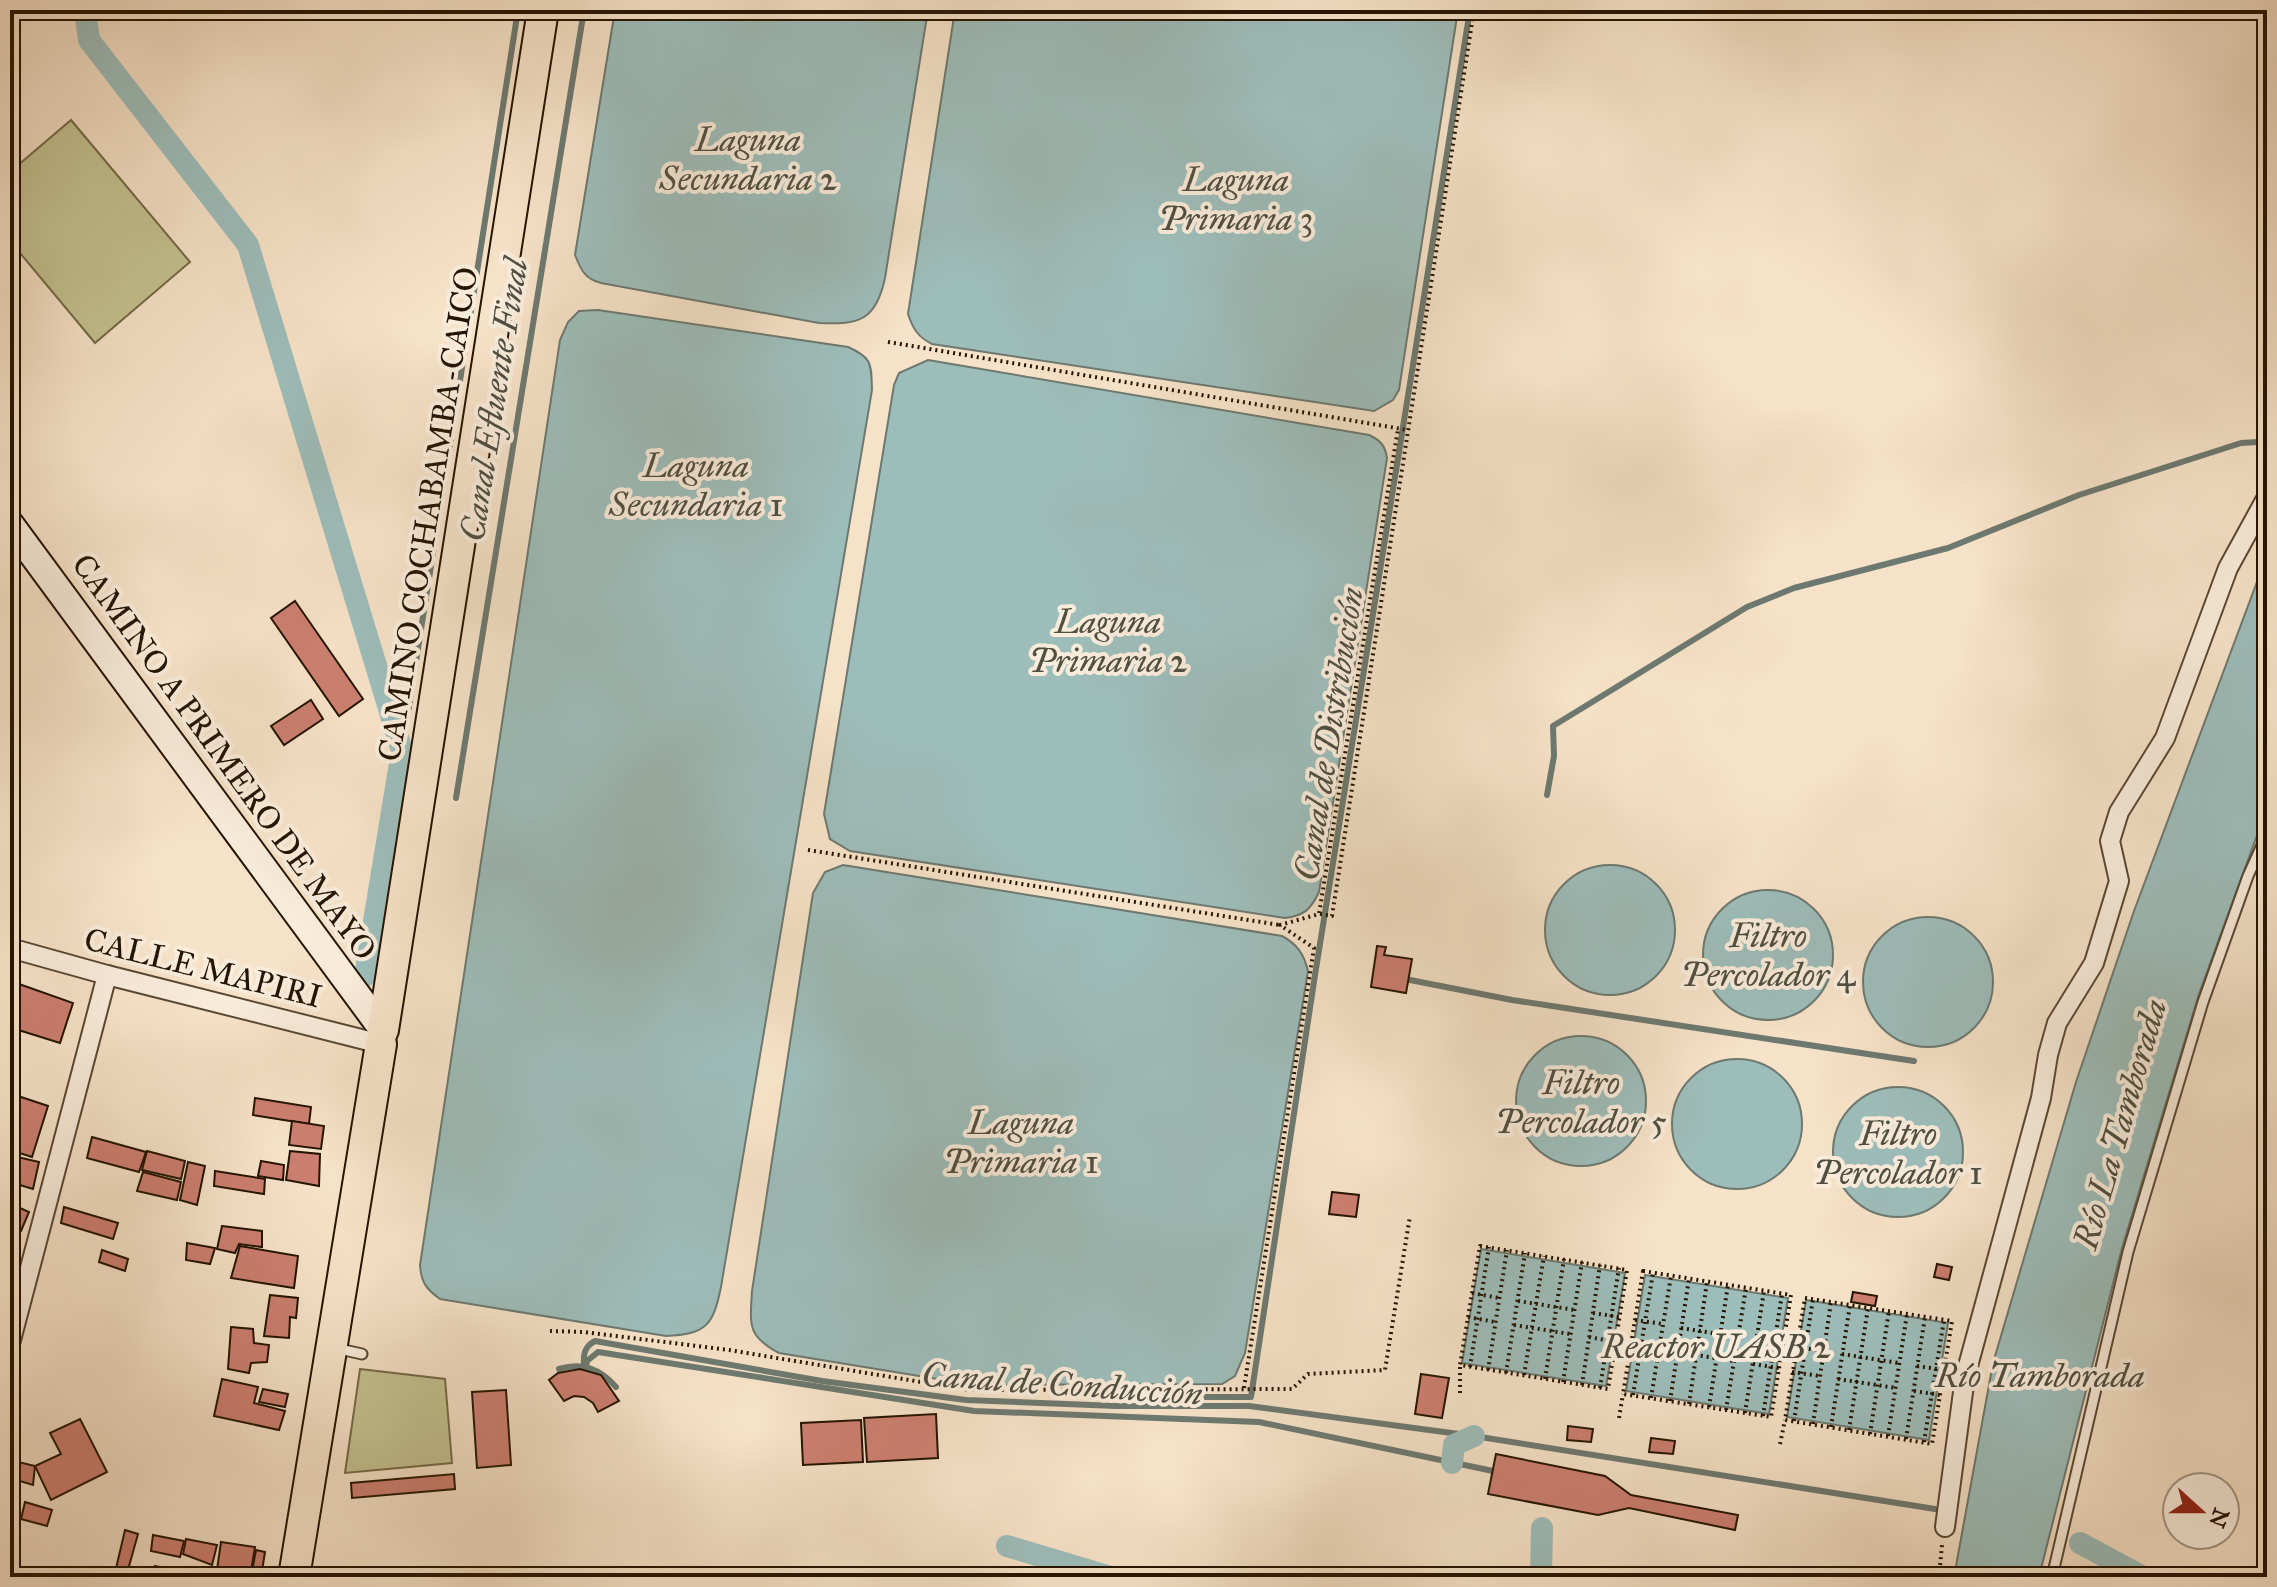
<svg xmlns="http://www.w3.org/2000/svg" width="2277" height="1587" font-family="'IM FELL Great Primer',serif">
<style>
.green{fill:#c4c190;stroke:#746a48;stroke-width:2}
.water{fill:#9dbdba;stroke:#6d7970;stroke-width:2}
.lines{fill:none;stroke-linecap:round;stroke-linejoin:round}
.stream{stroke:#6d7970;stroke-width:6}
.canal{stroke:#9dbdba;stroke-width:22}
.building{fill:#cc7f70;stroke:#251401;stroke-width:2}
.service-casing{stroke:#594833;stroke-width:13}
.minor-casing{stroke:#594833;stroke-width:22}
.secondary-casing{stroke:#251401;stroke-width:30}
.primary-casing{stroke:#251401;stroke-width:34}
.path{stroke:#251401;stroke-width:4;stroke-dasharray:2 4;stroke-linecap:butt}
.service{stroke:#f9ecdb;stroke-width:9}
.minor{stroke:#f9ecdb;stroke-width:18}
.secondary{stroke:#f9ecdb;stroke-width:26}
.primary{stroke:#f6e2c8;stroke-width:30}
.path-bridge{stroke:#251401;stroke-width:4;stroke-dasharray:2 4;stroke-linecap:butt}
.labels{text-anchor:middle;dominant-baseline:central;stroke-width:8;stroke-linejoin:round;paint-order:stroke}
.street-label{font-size:32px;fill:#251401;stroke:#f9ecdb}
.water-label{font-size:34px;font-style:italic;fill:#4f4f42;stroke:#f9ecdb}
</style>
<rect width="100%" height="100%" fill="#f6e2c8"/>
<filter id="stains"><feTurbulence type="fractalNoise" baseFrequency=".0025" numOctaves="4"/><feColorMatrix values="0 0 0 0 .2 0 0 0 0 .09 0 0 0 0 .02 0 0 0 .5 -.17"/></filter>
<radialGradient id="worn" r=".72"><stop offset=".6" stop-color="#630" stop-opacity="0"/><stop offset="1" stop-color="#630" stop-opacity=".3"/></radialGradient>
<!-- green -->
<g class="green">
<path d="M 71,120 L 190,262 L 95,343 L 10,241 L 10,172 Z"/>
<path d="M 360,1369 L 445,1379 L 452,1463 L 345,1473 Z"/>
</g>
<!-- water -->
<g class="water">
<path d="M 615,10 L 928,10 L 885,278 C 876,320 860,325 819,323 L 601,283 C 585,279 581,270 575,255 Z"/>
<path d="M 955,10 L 1458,10 L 1399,390 L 1393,400 L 1374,411 L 932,344 C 918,337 913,329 908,314 Z"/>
<path d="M 598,310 L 848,347 C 873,358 871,364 872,390 L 721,1287 C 713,1326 706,1334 666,1336 L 440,1299 C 426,1289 421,1282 420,1265 L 560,340 L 568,322 L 579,311 Z"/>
<path d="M 928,360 L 1369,435 C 1380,440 1385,445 1387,458 L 1319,892 C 1311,909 1304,916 1285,918 L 850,851 L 830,839 L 824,814 L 894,385 L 899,373 Z"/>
<path d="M 2267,555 L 2267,808 L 2199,994 L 2122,1248 L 2039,1577 L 1954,1577 L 1993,1363 L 2076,1082 L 2134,911 Z"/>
<path d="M 843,865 L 1282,936 C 1297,944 1304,954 1308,971 L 1245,1353 L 1235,1376 L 1222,1384 L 974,1385 L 779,1353 C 747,1336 750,1325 752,1291 L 813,893 L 825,872 Z"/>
<circle cx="1610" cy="930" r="65"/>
<circle cx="1768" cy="955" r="65"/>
<circle cx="1928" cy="982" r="65"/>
<circle cx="1581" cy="1101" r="65"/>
<circle cx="1737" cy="1124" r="65"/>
<circle cx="1898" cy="1152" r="65"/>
<path d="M 1481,1249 L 1625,1273 L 1606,1386 L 1462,1363 Z"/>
<path d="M 1645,1275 L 1788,1298 L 1769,1414 L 1626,1391 Z"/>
<path d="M 1806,1300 L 1948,1323 L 1929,1440 L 1787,1417 Z"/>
</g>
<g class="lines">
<!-- stream -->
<g class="stream">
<path d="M 402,751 L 518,10"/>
<path d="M 1547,795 L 1554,756 L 1553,726 L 1747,607 L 1794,588 L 1948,548 L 2079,495 L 2241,443 L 2258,442"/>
<path d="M 456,798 L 584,10"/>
<path d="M 1400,978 L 1512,1000 L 1914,1061"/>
<path d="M 584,1364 C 583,1354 585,1346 595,1341 L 822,1381 L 966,1400 L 1116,1406 L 1249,1406 L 1474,1436 L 1935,1509"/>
<path d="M 586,1367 L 587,1361 L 598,1352 L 974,1411 L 1259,1422 L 1493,1471"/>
<path d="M 559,1369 C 583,1362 600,1369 616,1387"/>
<path d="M 1185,1406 L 1194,1397 L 1251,1397 L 1315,975 L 1470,10"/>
</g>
<!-- canal -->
<g class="canal">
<path d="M 85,10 L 89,40 L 248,245 L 402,751 L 365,976"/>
<path d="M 1452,1463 L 1454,1445 L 1474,1436"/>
<path d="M 2080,1543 L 2143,1577"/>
<path d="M 1007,1546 L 1111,1577"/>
<path d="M 1541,1577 L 1542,1528"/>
</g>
</g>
<!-- building -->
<g class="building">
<path d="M 295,601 L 363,699 L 339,716 L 271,618 Z"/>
<path d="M 311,700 L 323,719 L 284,745 L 271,726 Z"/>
<path d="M 1377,946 L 1386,947 L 1384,955 L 1412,959 L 1406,993 L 1371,987 Z"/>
<path d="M 19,984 L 73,1003 L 60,1043 L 12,1028 Z"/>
<path d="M 12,1094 L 48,1106 L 32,1157 L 10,1150 Z"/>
<path d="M 255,1098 L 311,1107 L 309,1124 L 253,1115 Z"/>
<path d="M 292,1121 L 324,1126 L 321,1149 L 289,1145 Z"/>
<path d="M 92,1137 L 146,1152 L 139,1172 L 87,1158 Z"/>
<path d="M 147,1151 L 185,1161 L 181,1179 L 142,1170 Z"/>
<path d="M 290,1151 L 320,1154 L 319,1186 L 286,1180 Z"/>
<path d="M 13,1156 L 39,1162 L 33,1189 L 10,1182 Z"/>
<path d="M 261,1161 L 284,1165 L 283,1180 L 258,1176 Z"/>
<path d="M 188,1162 L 205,1166 L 197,1205 L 180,1200 Z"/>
<path d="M 215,1171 L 265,1179 L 264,1194 L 214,1186 Z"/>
<path d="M 143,1172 L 181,1182 L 177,1200 L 137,1191 Z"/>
<path d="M 1332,1192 L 1359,1195 L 1356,1217 L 1329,1214 Z"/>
<path d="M 11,1204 L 29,1212 L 21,1231 L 10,1228 Z"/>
<path d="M 64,1207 L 118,1223 L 113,1239 L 61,1223 Z"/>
<path d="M 222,1226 L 262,1231 L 262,1247 L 239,1244 L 235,1253 L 217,1249 Z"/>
<path d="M 187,1243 L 215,1248 L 210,1264 L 186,1260 Z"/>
<path d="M 240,1246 L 298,1256 L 294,1288 L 231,1278 Z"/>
<path d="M 102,1250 L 128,1259 L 125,1271 L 99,1262 Z"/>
<path d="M 1937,1264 L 1952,1267 L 1949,1280 L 1934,1277 Z"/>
<path d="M 1853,1292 L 1877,1296 L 1875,1306 L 1851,1302 Z"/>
<path d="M 270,1295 L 298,1298 L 296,1318 L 290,1317 L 289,1338 L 264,1336 Z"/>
<path d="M 231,1327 L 253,1329 L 254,1343 L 269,1345 L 267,1362 L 251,1363 L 249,1373 L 228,1369 Z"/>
<path d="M 580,1369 L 601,1375 L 619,1401 L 598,1412 L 593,1403 L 584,1397 L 574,1396 L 564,1401 L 549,1380 L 558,1373 Z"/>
<path d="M 1421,1374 L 1449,1378 L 1442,1418 L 1415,1414 Z"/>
<path d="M 222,1379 L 258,1387 L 254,1403 L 285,1411 L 279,1430 L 214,1416 Z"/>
<path d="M 263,1389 L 288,1394 L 285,1407 L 259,1402 Z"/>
<path d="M 506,1390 L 511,1465 L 477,1468 L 472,1392 Z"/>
<path d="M 936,1414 L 938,1458 L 867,1462 L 864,1418 Z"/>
<path d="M 80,1419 L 107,1472 L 51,1500 L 35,1466 L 61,1454 L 50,1433 Z"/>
<path d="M 861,1420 L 863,1462 L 803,1465 L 801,1423 Z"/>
<path d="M 1568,1426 L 1593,1429 L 1591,1442 L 1567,1440 Z"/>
<path d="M 1651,1438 L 1675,1441 L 1673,1454 L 1649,1452 Z"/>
<path d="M 1496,1454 L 1605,1476 L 1631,1495 L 1738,1515 L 1735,1530 L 1629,1508 L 1598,1515 L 1488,1494 Z"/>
<path d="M 10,1460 L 35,1466 L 33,1485 L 10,1478 Z"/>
<path d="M 454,1474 L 455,1489 L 352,1498 L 351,1483 Z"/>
<path d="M 25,1502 L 52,1510 L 47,1526 L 21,1519 Z"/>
<path d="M 125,1530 L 138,1534 L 126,1577 L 114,1577 Z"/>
<path d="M 153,1535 L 184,1541 L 180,1557 L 151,1551 Z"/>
<path d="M 186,1539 L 217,1545 L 212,1565 L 183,1554 Z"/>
<path d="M 221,1542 L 255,1547 L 250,1577 L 216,1577 Z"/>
<path d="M 256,1550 L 265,1552 L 261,1577 L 251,1577 Z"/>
<path d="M 155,1566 L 181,1571 L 179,1577 L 154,1577 Z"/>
</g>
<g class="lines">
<!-- service casing -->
<g class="service-casing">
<g id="service">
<path d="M 335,1348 L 362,1354"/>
<path d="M 2052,1577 L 2128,1252 L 2203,1002 L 2248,876 L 2267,834"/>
</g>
</g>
<!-- minor casing -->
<g class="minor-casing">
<g id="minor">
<path d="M 10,948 L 107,975 L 381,1044"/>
<path d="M 10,1344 L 107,975"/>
<path d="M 1945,1527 L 1965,1377 L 2041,1098 L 2048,1055 L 2057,1023 L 2094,963 L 2119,881 L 2110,841 L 2119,812 L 2165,738 L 2228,568 L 2267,497"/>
</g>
</g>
<!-- secondary casing -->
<g class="secondary-casing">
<path id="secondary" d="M 10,524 L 383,1030 L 382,1041"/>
</g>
<!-- primary casing -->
<g class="primary-casing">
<g id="primary">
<path d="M 383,1030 L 543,10"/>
<path d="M 294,1577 L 381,1044"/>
</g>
</g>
<!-- path -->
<g class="path">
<path d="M 888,342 L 1408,430"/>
<path d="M 808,850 L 1280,925"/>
<path d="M 1320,914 L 1332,916 L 1474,10"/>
<path d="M 1480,1246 L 1627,1270 L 1608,1389 L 1460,1365 Z"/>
<path d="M 1643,1271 L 1791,1295 L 1771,1417 L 1623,1394 Z"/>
<path d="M 1805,1298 L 1952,1321 L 1932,1444 L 1785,1420 Z"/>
<path d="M 550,1331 L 584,1332 L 729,1350 L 969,1390 L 1292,1389 L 1308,1374 L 1385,1370 L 1410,1216"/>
<path d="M 1470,1367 L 1489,1247"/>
<path d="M 1488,1370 L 1507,1250"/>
<path d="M 1506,1373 L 1525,1253"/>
<path d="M 1524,1375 L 1544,1256"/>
<path d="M 1545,1379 L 1564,1259"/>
<path d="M 1563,1382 L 1582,1262"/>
<path d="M 1582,1385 L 1600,1265"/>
<path d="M 1244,1388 L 1314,948 L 1280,925 L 1319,914 L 1398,429"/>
<path d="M 1600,1388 L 1619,1268"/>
<path d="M 1460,1393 L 1460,1365"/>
<path d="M 1633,1395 L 1653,1273"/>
<path d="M 1651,1398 L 1671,1276"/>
<path d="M 1670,1401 L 1689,1279"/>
<path d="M 1689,1404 L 1707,1282"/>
<path d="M 1709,1407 L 1728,1285"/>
<path d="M 1726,1410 L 1746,1288"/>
<path d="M 1745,1413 L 1764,1291"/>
<path d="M 1763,1416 L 1782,1294"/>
<path d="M 1619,1418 L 1623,1394"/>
<path d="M 1794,1421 L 1813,1299"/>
<path d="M 1813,1424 L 1831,1302"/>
<path d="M 1831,1427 L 1850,1305"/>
<path d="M 1849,1430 L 1868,1308"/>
<path d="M 1870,1434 L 1889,1311"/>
<path d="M 1888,1436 L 1907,1314"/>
<path d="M 1906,1439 L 1925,1317"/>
<path d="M 1924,1442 L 1944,1320"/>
<path d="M 1780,1444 L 1785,1420"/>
<path d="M 1939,1577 L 1942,1545"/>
</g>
<!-- service -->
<use href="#service" class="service"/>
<!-- minor -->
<use href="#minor" class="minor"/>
<!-- secondary -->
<use href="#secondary" class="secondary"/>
<!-- primary -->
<use href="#primary" class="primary"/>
<!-- path-bridge -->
<g class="path-bridge">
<path d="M 1472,1293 L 1499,1298"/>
<path d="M 1518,1301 L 1575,1310"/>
<path d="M 1593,1313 L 1619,1317"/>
<path d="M 1468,1317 L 1495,1322"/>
<path d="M 1635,1320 L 1663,1324"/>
<path d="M 1514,1325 L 1570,1334"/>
<path d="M 1681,1328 L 1738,1337"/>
<path d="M 1589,1337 L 1616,1342"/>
<path d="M 1756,1340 L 1783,1345"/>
<path d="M 1631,1345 L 1659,1349"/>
<path d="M 1797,1347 L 1824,1351"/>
<path d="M 1677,1352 L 1734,1361"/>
<path d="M 1842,1354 L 1899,1363"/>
<path d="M 1753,1364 L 1779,1368"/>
<path d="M 1917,1366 L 1944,1370"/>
<path d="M 1792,1372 L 1820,1376"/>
<path d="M 1838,1379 L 1896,1388"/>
<path d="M 1914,1391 L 1940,1395"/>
</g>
</g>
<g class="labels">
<!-- street labels -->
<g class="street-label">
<text transform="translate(428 514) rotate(-81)">CAMINO COCHABAMBA-CAICO</text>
<text transform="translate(224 757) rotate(54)">CAMINO A PRIMERO DE MAYO</text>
<text transform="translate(203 968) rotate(14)">CALLE MAPIRI</text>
</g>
<!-- water labels -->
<g class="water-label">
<text x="748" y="139">Laguna<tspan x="748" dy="39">Secundaria 2</tspan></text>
<text x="1236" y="179">Laguna<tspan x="1236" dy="39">Primaria 3</tspan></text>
<text transform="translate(494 400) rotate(-81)">Canal Efluente Final</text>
<text x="696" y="465">Laguna<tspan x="696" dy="39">Secundaria 1</tspan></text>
<text x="1108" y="621">Laguna<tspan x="1108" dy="39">Primaria 2</tspan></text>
<text transform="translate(1329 734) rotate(-81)">Canal de Distribución</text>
<text x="1768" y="935">Filtro<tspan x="1768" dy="39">Percolador 4</tspan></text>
<text x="1581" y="1082">Filtro<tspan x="1581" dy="39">Percolador 5</tspan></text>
<text x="1021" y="1122">Laguna<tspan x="1021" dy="39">Primaria 1</tspan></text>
<text transform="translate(2120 1124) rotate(-74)">Río La Tamborada</text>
<text x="1898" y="1133">Filtro<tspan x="1898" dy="39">Percolador 1</tspan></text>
<text x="1716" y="1346">Reactor UASB 2</text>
<text x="2040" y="1375">Río Tamborada</text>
<text transform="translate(1062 1384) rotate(4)">Canal de Conducción</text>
</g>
</g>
<!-- margin -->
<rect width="2277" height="1587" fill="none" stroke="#f6e2c8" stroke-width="40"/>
<rect x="12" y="12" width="2253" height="1563" fill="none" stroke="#251401" stroke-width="4"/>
<rect x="20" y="20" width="2237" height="1547" fill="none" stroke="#251401" stroke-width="2"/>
<!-- north arrow -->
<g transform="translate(2201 1511) rotate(111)"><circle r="38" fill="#f9ecdb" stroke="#a49684" stroke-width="2"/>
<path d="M0-6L14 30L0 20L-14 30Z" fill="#8f2418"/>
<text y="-12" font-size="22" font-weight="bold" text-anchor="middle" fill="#251401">N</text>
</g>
<rect width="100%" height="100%" filter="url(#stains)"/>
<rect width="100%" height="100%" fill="url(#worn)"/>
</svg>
